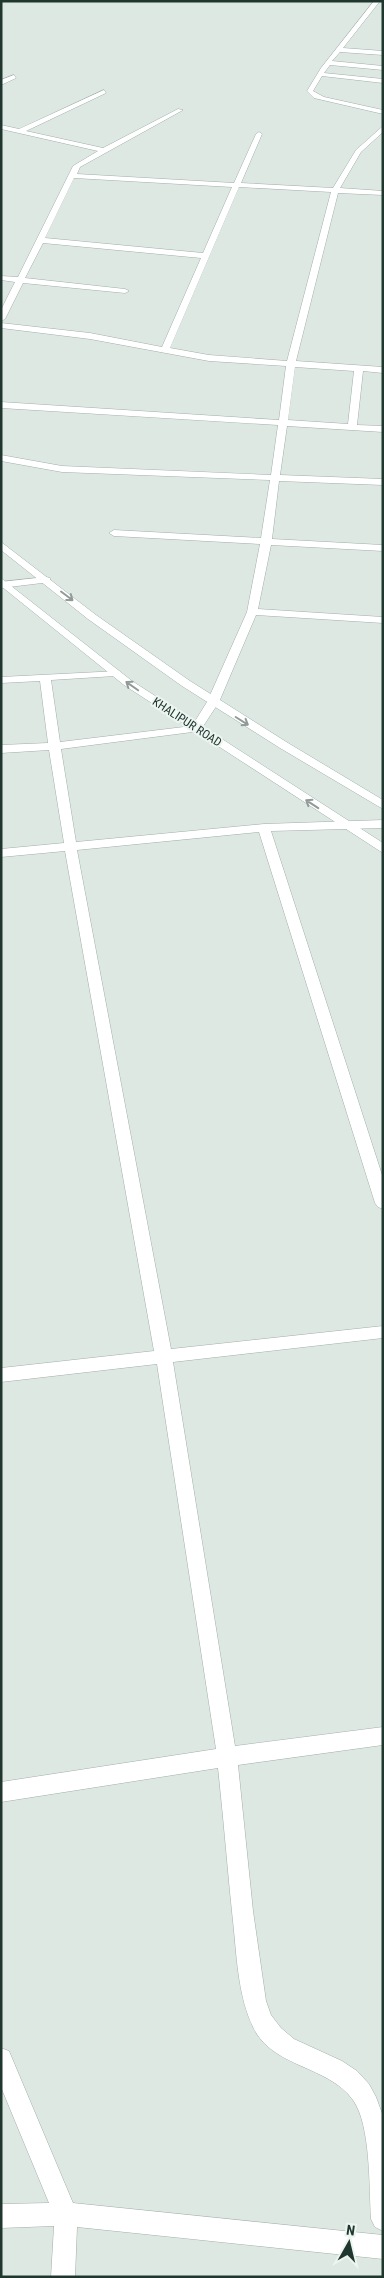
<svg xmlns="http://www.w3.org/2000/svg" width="384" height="2278" font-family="'Roboto Condensed',sans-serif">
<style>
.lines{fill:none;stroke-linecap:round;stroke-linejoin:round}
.street-casing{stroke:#a1afa9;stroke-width:1}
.secondary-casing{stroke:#9db3aa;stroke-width:1}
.street{fill:#fff;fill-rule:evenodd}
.secondary{fill:#fff;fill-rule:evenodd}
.oneway{stroke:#909b97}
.labels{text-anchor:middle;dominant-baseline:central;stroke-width:4;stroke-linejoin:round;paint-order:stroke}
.far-street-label{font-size:12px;fill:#20372f;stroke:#edf5f1}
</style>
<rect width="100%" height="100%" fill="#dee8e3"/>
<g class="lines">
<!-- street casing -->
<g class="street-casing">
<g id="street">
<path d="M 374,1 L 380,1 L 343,48 L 383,51 L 383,55 L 340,52 L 332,61 L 383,66 L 383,70 L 330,65 L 324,73 L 383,79 L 383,83 L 322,76 L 313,91 L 324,97 L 383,110 L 383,114 L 314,98 L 307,91 L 321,68 Z"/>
<path d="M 14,75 L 16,78 L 1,85 L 1,80 Z"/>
<path d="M 104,90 L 106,93 L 26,131 L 103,148 L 178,109 L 183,110 L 80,167 L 77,174 L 234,183 L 256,134 L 259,132 L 262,134 L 241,183 L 333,188 L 356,150 L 383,126 L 383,132 L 361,152 L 340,188 L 383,191 L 383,195 L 338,193 L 296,361 L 383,367 L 383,373 L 363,371 L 357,425 L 383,426 L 383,432 L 287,426 L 280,475 L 383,479 L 383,485 L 279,481 L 272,539 L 383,545 L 383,551 L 271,545 L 258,609 L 383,617 L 383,623 L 256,615 L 219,702 L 200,731 L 61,749 L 76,842 L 264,824 L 383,820 L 383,828 L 271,831 L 383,1178 L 383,1209 L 378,1207 L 375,1203 L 259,832 L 77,850 L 171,1349 L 383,1326 L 383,1338 L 173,1362 L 235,1746 L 383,1727 L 383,1745 L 238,1765 L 253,1911 L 266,2001 L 271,2015 L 281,2028 L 294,2039 L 342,2061 L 357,2071 L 369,2084 L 376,2097 L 383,2116 L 383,2231 L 375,2227 L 371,2219 C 369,2188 371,2125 353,2100 C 328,2065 272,2068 253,2027 C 239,1998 237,1962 234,1931 C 228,1877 224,1822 218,1768 L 1,1802 L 1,1782 L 216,1749 L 157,1364 L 1,1382 L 1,1368 L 154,1351 L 65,851 L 1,857 L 1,849 L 64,843 L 49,750 L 1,753 L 1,745 L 48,743 L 40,681 L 1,683 L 1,677 L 119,671 L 121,673 L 115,676 L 51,680 L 60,742 L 192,726 L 207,702 L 247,612 L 260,544 L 114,536 L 109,533 L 114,530 L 261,538 L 270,480 L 62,472 L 1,461 L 1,455 L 62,466 L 271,475 L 278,425 L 1,408 L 1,402 L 279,420 L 286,366 L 209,361 L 90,339 L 1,328 L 1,323 L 90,333 L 162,347 L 201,258 L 43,243 L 25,278 L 125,289 L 129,291 L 125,293 L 23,283 L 5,319 L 1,321 L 1,310 L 15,282 L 1,280 L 1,276 L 18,277 L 73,166 L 98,151 L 1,129 L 1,125 L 19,129 ZM 74,178 L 232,187 L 203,253 L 45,238 ZM 239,187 L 331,192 L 287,361 L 209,355 L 170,348 ZM 295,367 L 354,371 L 348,424 L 288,420 Z"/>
<path d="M 46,577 L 50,578 L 50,582 L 1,588 L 1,582 Z"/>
<path d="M 1,2048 L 9,2051 L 73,2203 L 383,2235 L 383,2259 L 77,2227 L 75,2277 L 51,2277 L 54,2226 L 1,2228 L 1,2204 L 49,2203 L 1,2087 Z"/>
</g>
</g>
<!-- secondary casing -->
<g class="secondary-casing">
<g id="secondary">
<path d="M 1,542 L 96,615 L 190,681 L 288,743 L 383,800 L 383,809 L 280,748 L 182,686 L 88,619 L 1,550 Z"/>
<path d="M 1,578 L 132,681 L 383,843 L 383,853 L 124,685 L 1,586 Z"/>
</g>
</g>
<!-- street -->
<use href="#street" class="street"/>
<!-- secondary -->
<use href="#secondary" class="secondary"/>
</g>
<!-- one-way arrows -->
<defs><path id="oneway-shaft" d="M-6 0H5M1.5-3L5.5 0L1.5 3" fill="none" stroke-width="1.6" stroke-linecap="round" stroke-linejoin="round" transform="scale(1.25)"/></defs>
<g class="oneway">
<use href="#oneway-shaft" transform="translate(67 596) rotate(37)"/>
<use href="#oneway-shaft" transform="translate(132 686) rotate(-145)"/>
<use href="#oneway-shaft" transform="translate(242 721) rotate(32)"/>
<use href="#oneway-shaft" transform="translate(312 804) rotate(-147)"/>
</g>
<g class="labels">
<!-- far-street labels -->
<g class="far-street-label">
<text transform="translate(187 722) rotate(33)">KHALIPUR ROAD</text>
</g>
</g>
<!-- border -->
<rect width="384" height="2278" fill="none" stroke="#20372f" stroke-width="5"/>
<!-- north arrow -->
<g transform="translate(349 2243) rotate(8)" stroke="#edf5f1" stroke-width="4" paint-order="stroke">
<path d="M0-4L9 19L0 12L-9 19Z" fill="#20372f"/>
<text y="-8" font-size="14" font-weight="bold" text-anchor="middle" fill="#20372f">N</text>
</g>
</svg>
